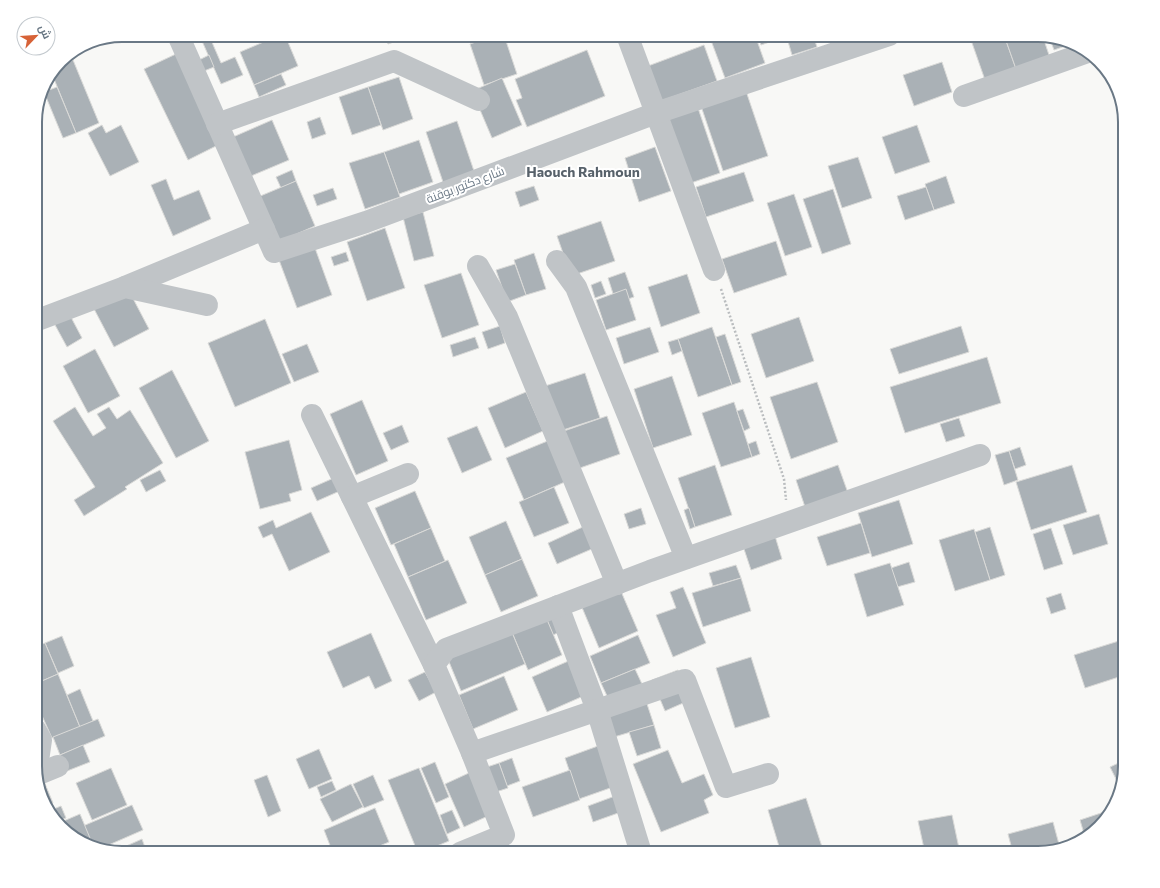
<svg xmlns="http://www.w3.org/2000/svg" width="1160" height="888" font-family="Commissioner,Cairo,sans-serif">
<style>
.building{fill:#aab1b6;stroke:#dadad8}
.lines{fill:none;stroke-linecap:round;stroke-linejoin:round}
.path{stroke:#babdbf;stroke-width:2.5;stroke-dasharray:2 2;stroke-linecap:butt}
.minor{stroke:#c0c4c7;stroke-width:22}
.labels{text-anchor:middle;dominant-baseline:central;stroke-width:4;stroke-linejoin:round;paint-order:stroke}
.street-label{font-size:12px;fill:#6a7885;stroke:#fff}
.quarter-label{font-size:14px;font-weight:bold;fill:#57616a;stroke:#fff}
.rim{fill:none;stroke:#6a7885;stroke-width:2}
</style>
<rect width="100%" height="100%" fill="#f8f8f6"/>
<!-- building -->
<g class="building">
<path d="M 208,35 L 223,35 L 211,40 L 221,63 L 235,57 L 243,75 L 221,84 L 202,41 L 209,37 Z"/>
<path d="M 280,35 L 285,35 L 298,66 L 254,85 L 240,52 Z"/>
<path d="M 385,35 L 414,35 L 388,44 Z"/>
<path d="M 497,35 L 504,35 L 517,74 L 484,85 L 470,44 Z"/>
<path d="M 709,35 L 755,35 L 765,63 L 725,78 Z"/>
<path d="M 758,35 L 789,35 L 761,45 Z"/>
<path d="M 796,35 L 813,35 L 817,47 L 792,55 L 787,38 Z"/>
<path d="M 828,35 L 854,35 L 830,43 Z"/>
<path d="M 987,35 L 1004,35 L 1016,69 L 985,80 L 971,40 Z"/>
<path d="M 1004,35 L 1038,35 L 1043,37 L 1050,58 L 1016,69 Z"/>
<path d="M 1050,39 L 1068,45 L 1054,50 Z"/>
<path d="M 704,45 L 717,81 L 661,101 L 648,66 Z"/>
<path d="M 587,50 L 605,96 L 527,127 L 516,100 L 522,98 L 515,79 Z"/>
<path d="M 176,54 L 220,144 L 188,160 L 144,69 Z"/>
<path d="M 209,55 L 214,67 L 204,71 L 199,60 Z"/>
<path d="M 73,60 L 99,123 L 76,133 L 52,74 L 57,67 Z"/>
<path d="M 942,62 L 952,92 L 914,106 L 903,75 Z"/>
<path d="M 281,74 L 286,85 L 259,97 L 254,85 Z"/>
<path d="M 399,77 L 413,119 L 383,130 L 368,87 Z"/>
<path d="M 502,78 L 522,125 L 492,138 L 472,91 Z"/>
<path d="M 57,87 L 76,133 L 63,138 L 44,92 Z"/>
<path d="M 368,87 L 381,125 L 352,135 L 339,97 Z"/>
<path d="M 746,91 L 768,156 L 723,171 L 701,106 Z"/>
<path d="M 698,108 L 720,173 L 679,187 L 657,122 Z"/>
<path d="M 320,117 L 326,134 L 312,139 L 307,122 Z"/>
<path d="M 272,120 L 289,160 L 251,176 L 233,137 Z"/>
<path d="M 457,121 L 475,174 L 444,185 L 426,132 Z"/>
<path d="M 102,125 L 106,133 L 121,125 L 139,162 L 110,176 L 88,133 Z"/>
<path d="M 917,125 L 930,162 L 895,174 L 882,137 Z"/>
<path d="M 419,140 L 433,182 L 399,194 L 384,152 Z"/>
<path d="M 655,147 L 671,191 L 639,202 L 625,158 Z"/>
<path d="M 384,152 L 400,197 L 365,209 L 349,163 Z"/>
<path d="M 858,157 L 872,198 L 842,208 L 828,166 Z"/>
<path d="M 292,170 L 296,181 L 281,188 L 276,177 Z"/>
<path d="M 744,172 L 754,201 L 706,217 L 696,187 Z"/>
<path d="M 946,176 L 955,203 L 934,210 L 925,184 Z"/>
<path d="M 166,179 L 174,200 L 199,190 L 211,219 L 173,236 L 151,185 Z"/>
<path d="M 296,181 L 315,226 L 278,242 L 258,197 Z"/>
<path d="M 534,186 L 539,200 L 520,207 L 515,192 Z"/>
<path d="M 926,187 L 934,210 L 905,220 L 897,196 Z"/>
<path d="M 333,188 L 337,199 L 317,206 L 313,195 Z"/>
<path d="M 833,189 L 851,244 L 822,254 L 803,199 Z"/>
<path d="M 794,194 L 812,247 L 785,256 L 767,203 Z"/>
<path d="M 423,212 L 434,256 L 414,261 L 403,217 Z"/>
<path d="M 601,221 L 615,261 L 571,276 L 557,236 Z"/>
<path d="M 385,228 L 405,288 L 367,301 L 347,242 Z"/>
<path d="M 776,241 L 787,275 L 734,293 L 722,259 Z"/>
<path d="M 315,248 L 332,295 L 297,308 L 279,260 Z"/>
<path d="M 346,252 L 349,261 L 334,266 L 331,257 Z"/>
<path d="M 534,253 L 546,289 L 526,295 L 514,260 Z"/>
<path d="M 515,264 L 526,295 L 507,302 L 496,270 Z"/>
<path d="M 625,272 L 634,297 L 616,303 L 608,278 Z"/>
<path d="M 461,273 L 479,325 L 442,338 L 424,285 Z"/>
<path d="M 687,274 L 700,313 L 661,327 L 648,287 Z"/>
<path d="M 601,281 L 606,294 L 595,298 L 591,285 Z"/>
<path d="M 127,287 L 149,329 L 114,347 L 92,305 Z"/>
<path d="M 626,289 L 636,320 L 606,330 L 596,300 Z"/>
<path d="M 64,304 L 82,338 L 67,347 L 48,312 Z"/>
<path d="M 799,317 L 814,361 L 766,378 L 751,334 Z"/>
<path d="M 265,319 L 291,383 L 235,407 L 208,343 Z"/>
<path d="M 500,326 L 505,343 L 488,349 L 482,332 Z"/>
<path d="M 961,326 L 969,352 L 899,374 L 890,349 Z"/>
<path d="M 650,327 L 659,352 L 624,364 L 616,338 Z"/>
<path d="M 712,327 L 732,385 L 698,397 L 678,339 Z"/>
<path d="M 725,334 L 741,382 L 732,385 L 716,337 Z"/>
<path d="M 475,337 L 479,348 L 453,357 L 450,345 Z"/>
<path d="M 678,339 L 682,351 L 672,355 L 668,342 Z"/>
<path d="M 307,344 L 319,372 L 294,382 L 282,354 Z"/>
<path d="M 95,349 L 120,396 L 88,413 L 63,366 Z"/>
<path d="M 987,357 L 1001,403 L 905,433 L 890,387 Z"/>
<path d="M 172,370 L 209,441 L 176,458 L 139,388 Z"/>
<path d="M 585,373 L 600,418 L 560,431 L 545,386 Z"/>
<path d="M 672,376 L 692,435 L 653,448 L 634,389 Z"/>
<path d="M 817,382 L 838,442 L 791,459 L 770,397 Z"/>
<path d="M 526,392 L 543,431 L 505,448 L 488,408 Z"/>
<path d="M 362,400 L 388,461 L 356,475 L 330,414 Z"/>
<path d="M 734,402 L 752,457 L 721,467 L 702,413 Z"/>
<path d="M 75,407 L 93,436 L 106,428 L 97,414 L 109,407 L 117,419 L 130,410 L 163,463 L 125,487 L 127,489 L 84,516 L 74,500 L 95,487 L 53,421 Z"/>
<path d="M 743,409 L 750,428 L 744,431 L 737,411 Z"/>
<path d="M 607,416 L 620,454 L 577,469 L 564,431 Z"/>
<path d="M 959,418 L 965,436 L 946,442 L 940,424 Z"/>
<path d="M 402,425 L 409,442 L 391,450 L 383,433 Z"/>
<path d="M 477,426 L 492,460 L 462,473 L 447,438 Z"/>
<path d="M 289,440 L 302,490 L 289,494 L 291,501 L 260,509 L 245,452 Z"/>
<path d="M 550,440 L 567,481 L 524,500 L 506,458 Z"/>
<path d="M 756,441 L 760,454 L 752,457 L 748,444 Z"/>
<path d="M 1020,447 L 1026,465 L 1015,469 L 1009,451 Z"/>
<path d="M 1009,451 L 1018,480 L 1004,485 L 995,455 Z"/>
<path d="M 715,465 L 732,515 L 695,527 L 678,478 Z"/>
<path d="M 838,465 L 848,493 L 805,507 L 796,480 Z"/>
<path d="M 1072,465 L 1087,512 L 1031,530 L 1016,482 Z"/>
<path d="M 160,470 L 166,481 L 146,492 L 140,480 Z"/>
<path d="M 336,477 L 342,490 L 317,501 L 311,488 Z"/>
<path d="M 554,487 L 569,523 L 534,537 L 519,502 Z"/>
<path d="M 415,491 L 431,528 L 391,545 L 375,508 Z"/>
<path d="M 899,500 L 913,544 L 872,557 L 858,513 Z"/>
<path d="M 641,508 L 646,524 L 629,529 L 624,514 Z"/>
<path d="M 689,508 L 695,527 L 690,529 L 684,510 Z"/>
<path d="M 311,512 L 330,552 L 289,571 L 272,534 L 263,538 L 258,527 L 273,520 L 276,528 Z"/>
<path d="M 1099,514 L 1108,544 L 1073,555 L 1063,525 Z"/>
<path d="M 506,521 L 522,559 L 485,575 L 469,537 Z"/>
<path d="M 861,523 L 870,553 L 827,566 L 817,537 Z"/>
<path d="M 585,526 L 608,542 L 557,564 L 548,543 Z"/>
<path d="M 990,527 L 1005,575 L 990,580 L 975,532 Z"/>
<path d="M 431,528 L 445,561 L 408,577 L 394,544 Z"/>
<path d="M 1051,528 L 1063,564 L 1044,570 L 1033,534 Z"/>
<path d="M 974,529 L 990,580 L 955,591 L 939,540 Z"/>
<path d="M 775,536 L 782,559 L 751,570 L 743,546 Z"/>
<path d="M 522,559 L 538,596 L 501,612 L 485,575 Z"/>
<path d="M 448,560 L 467,603 L 426,620 L 408,577 Z"/>
<path d="M 909,562 L 915,582 L 897,587 L 891,568 Z"/>
<path d="M 890,563 L 904,605 L 867,617 L 854,574 Z"/>
<path d="M 736,565 L 741,578 L 713,586 L 709,573 Z"/>
<path d="M 741,578 L 751,611 L 703,627 L 692,593 Z"/>
<path d="M 683,587 L 706,643 L 673,657 L 656,615 L 676,608 L 670,592 Z"/>
<path d="M 620,589 L 638,631 L 599,648 L 581,605 Z"/>
<path d="M 1061,593 L 1066,609 L 1051,614 L 1046,598 Z"/>
<path d="M 556,611 L 564,630 L 553,635 L 545,615 Z"/>
<path d="M 545,615 L 562,655 L 528,670 L 511,630 Z"/>
<path d="M 511,630 L 525,664 L 461,691 L 447,657 Z"/>
<path d="M 371,633 L 392,681 L 375,689 L 369,676 L 343,688 L 327,652 Z"/>
<path d="M 638,635 L 650,663 L 601,683 L 590,656 Z"/>
<path d="M 62,636 L 74,666 L 58,673 L 45,643 Z"/>
<path d="M 1122,640 L 1125,650 L 1125,675 L 1085,688 L 1074,655 Z"/>
<path d="M 45,643 L 58,674 L 35,684 L 35,647 Z"/>
<path d="M 751,657 L 770,717 L 735,728 L 716,668 Z"/>
<path d="M 573,659 L 588,694 L 547,712 L 532,677 Z"/>
<path d="M 635,669 L 642,684 L 608,698 L 601,683 Z"/>
<path d="M 678,670 L 690,700 L 665,711 L 652,680 Z"/>
<path d="M 425,672 L 436,692 L 419,701 L 408,680 Z"/>
<path d="M 58,674 L 80,727 L 52,738 L 35,700 L 35,684 Z"/>
<path d="M 504,676 L 518,710 L 473,729 L 459,695 Z"/>
<path d="M 80,689 L 93,721 L 80,727 L 67,695 Z"/>
<path d="M 646,701 L 654,725 L 614,737 L 606,713 Z"/>
<path d="M 98,719 L 105,736 L 60,755 L 53,737 Z"/>
<path d="M 654,725 L 661,748 L 637,756 L 629,732 Z"/>
<path d="M 83,745 L 90,762 L 67,771 L 60,755 Z"/>
<path d="M 598,746 L 613,787 L 579,799 L 565,758 Z"/>
<path d="M 319,749 L 332,779 L 309,789 L 296,759 Z"/>
<path d="M 668,750 L 682,783 L 704,774 L 713,795 L 704,800 L 709,813 L 661,832 L 633,764 Z"/>
<path d="M 512,758 L 520,781 L 507,786 L 499,763 Z"/>
<path d="M 1125,760 L 1125,766 L 1120,780 L 1117,781 L 1110,767 Z"/>
<path d="M 435,762 L 449,797 L 436,803 L 421,768 Z"/>
<path d="M 499,763 L 508,788 L 496,792 L 487,767 Z"/>
<path d="M 111,768 L 127,805 L 92,820 L 76,783 Z"/>
<path d="M 419,768 L 449,841 L 420,853 L 418,853 L 388,780 Z"/>
<path d="M 570,770 L 580,800 L 533,817 L 522,787 Z"/>
<path d="M 471,772 L 490,815 L 464,827 L 445,784 Z"/>
<path d="M 267,775 L 281,811 L 268,817 L 254,780 Z"/>
<path d="M 373,775 L 384,800 L 364,808 L 353,784 Z"/>
<path d="M 43,779 L 53,803 L 46,806 L 38,782 Z"/>
<path d="M 332,781 L 336,790 L 321,797 L 317,787 Z"/>
<path d="M 351,784 L 363,807 L 332,822 L 320,799 Z"/>
<path d="M 615,796 L 621,812 L 593,822 L 588,806 Z"/>
<path d="M 806,798 L 824,853 L 781,853 L 768,810 Z"/>
<path d="M 132,805 L 143,830 L 104,847 L 90,842 L 83,826 Z"/>
<path d="M 61,806 L 66,818 L 58,821 L 49,811 Z"/>
<path d="M 375,808 L 389,842 L 363,853 L 333,853 L 324,830 Z"/>
<path d="M 452,810 L 460,828 L 447,834 L 440,815 Z"/>
<path d="M 1104,812 L 1106,819 L 1085,837 L 1080,820 Z"/>
<path d="M 80,814 L 92,843 L 69,835 L 59,823 Z"/>
<path d="M 952,815 L 960,853 L 925,853 L 918,821 Z"/>
<path d="M 1053,822 L 1060,848 L 1038,853 L 1013,853 L 1008,834 Z"/>
<path d="M 142,839 L 147,853 L 122,853 L 115,851 Z"/>
</g>
<g class="lines">
<!-- path -->
<path class="path" d="M 721,289 L 784,479 L 786,500"/>
<!-- minor -->
<g class="minor">
<path d="M 178,35 L 274,252 L 366,222 L 656,113 L 714,270"/>
<path d="M 627,35 L 656,113 L 889,35"/>
<path d="M 964,96 L 1088,52"/>
<path d="M 217,124 L 394,61 L 479,100"/>
<path d="M 557,261 L 576,287 L 686,558"/>
<path d="M 478,266 L 507,317 L 617,584"/>
<path d="M 125,287 L 264,229"/>
<path d="M 35,321 L 125,287 L 207,305"/>
<path d="M 312,415 L 434,665"/>
<path d="M 352,497 L 408,474"/>
<path d="M 558,606 L 597,710 L 641,853"/>
<path d="M 35,729 L 41,740 L 36,775"/>
<path d="M 472,753 L 685,680 L 726,787 L 768,774"/>
<path d="M 36,775 L 58,766"/>
<path d="M 460,853 L 504,835 L 472,753 L 434,665 L 446,649 L 650,571 L 980,455"/>
</g>
</g>
<g class="labels">
<!-- street labels -->
<g class="street-label">
<text transform="translate(465 184) rotate(-21)">شارع دكتور بوقنة</text>
</g>
<!-- quarter labels -->
<g class="quarter-label">
<text x="583" y="171">Haouch Rahmoun</text>
</g>
</g>
<!-- crop -->
<path d="M0 0H1160V888H0ZM122 42H1038A80 80 0 0 1 1118 122V766A80 80 0 0 1 1038 846H122A80 80 0 0 1 42 766V122A80 80 0 0 1 122 42Z" fill="#fff" fill-rule="evenodd"/>
<path class="rim" d="M122 42H1038A80 80 0 0 1 1118 122V766A80 80 0 0 1 1038 846H122A80 80 0 0 1 42 766V122A80 80 0 0 1 122 42Z"/>
<!-- north arrow -->
<g transform="translate(36 36) rotate(65)"><circle r="19" fill="#ffffff" stroke="#c3c9ce"/>
<path d="M0-3L7 15L0 10L-7 15Z" fill="#d76237"/>
<text y="-6" font-size="11" font-weight="bold" text-anchor="middle" fill="#6a7885">ش</text>
</g>
</svg>
